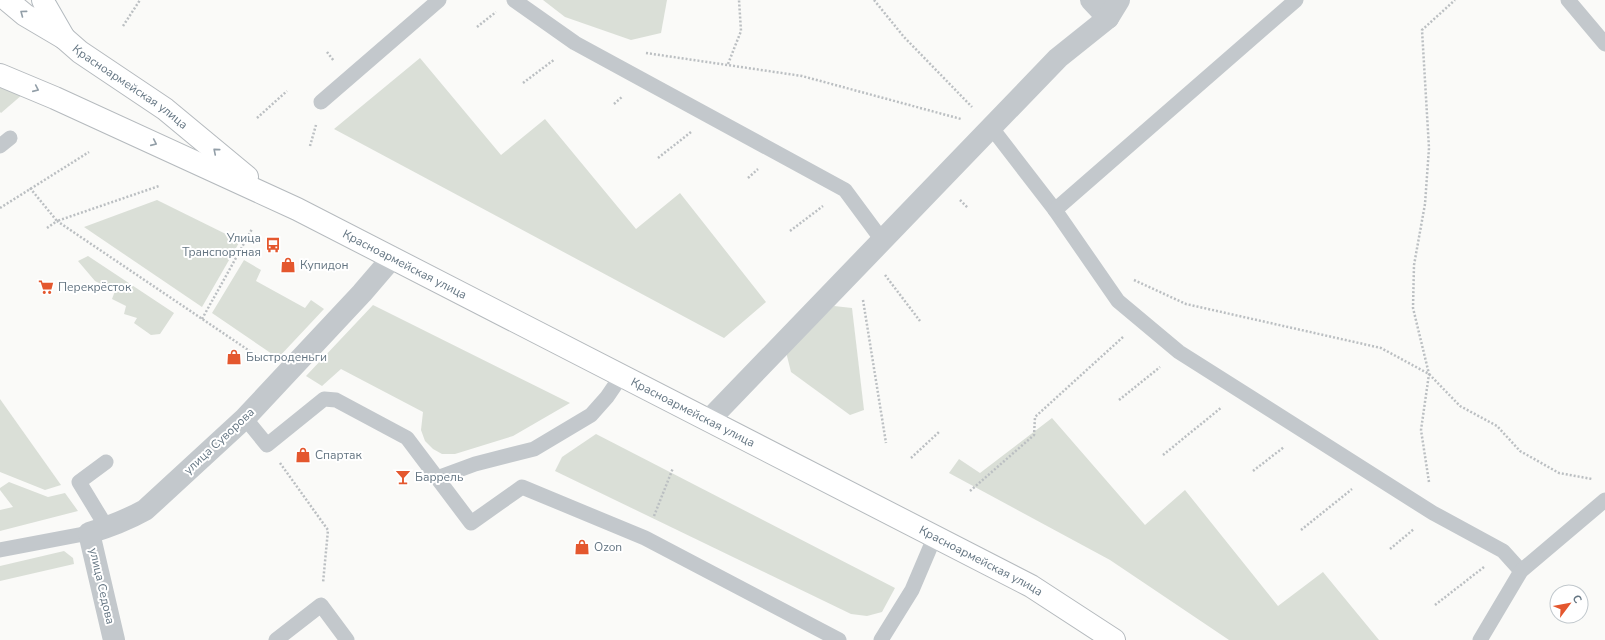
<svg xmlns="http://www.w3.org/2000/svg" width="1605" height="640" font-family="'Nunito Sans',sans-serif">
<style>
.green{fill:#dadfd7}
.lines{fill:none;stroke-linecap:round;stroke-linejoin:round}
.secondary-casing{stroke:#b3babf;stroke-width:24}
.primary-casing{stroke:#b5babe;stroke-width:24}
.path{stroke:#bbbfc2;stroke-width:2.5;stroke-dasharray:2 2;stroke-linecap:butt}
.lane{stroke:#c3c8cc;stroke-width:15}
.street{stroke:#c3c8cc;stroke-width:22}
.secondary{stroke:#fff;stroke-width:22}
.primary{stroke:#fff;stroke-width:22}
.oneway{stroke:#939fa8}
.labels{text-anchor:middle;dominant-baseline:central;stroke-width:4;stroke-linejoin:round;paint-order:stroke}
.street-label{font-size:12px;fill:#657683;stroke:#fff}
.poi-label{font-size:12px;fill:#657683;stroke:#fff;text-anchor:start}
</style>
<rect width="100%" height="100%" fill="#fafaf8"/>
<!-- green -->
<g class="green">
<path d="M 543,0 L 667,0 L 661,33 L 631,40 L 565,17 Z"/>
<path d="M 420,58 L 501,155 L 545,119 L 636,229 L 680,193 L 766,302 L 724,338 L 334,129 Z"/>
<path d="M 0,80 L 30,88 L 1,113 L 0,112 Z"/>
<path d="M 157,200 L 240,241 L 202,307 L 84,227 Z"/>
<path d="M 88,256 L 174,313 L 160,334 L 151,335 L 134,323 L 137,318 L 124,314 L 126,306 L 112,299 L 115,291 L 95,281 L 78,261 Z"/>
<path d="M 244,260 L 261,270 L 256,281 L 305,308 L 311,300 L 324,309 L 278,358 L 212,313 Z"/>
<path d="M 373,305 L 570,403 L 513,436 L 455,454 L 442,454 L 433,449 L 425,441 L 421,430 L 423,412 L 341,369 L 322,386 L 306,376 Z"/>
<path d="M 834,306 L 852,308 L 864,410 L 850,415 L 791,372 L 786,352 Z"/>
<path d="M 0,399 L 61,485 L 45,490 L 0,472 Z"/>
<path d="M 1052,418 L 1145,525 L 1185,490 L 1278,606 L 1323,572 L 1379,640 L 1229,640 L 1110,560 L 949,473 L 959,459 L 980,473 Z"/>
<path d="M 596,434 L 895,588 L 882,612 L 867,616 L 851,614 L 555,471 L 562,457 Z"/>
<path d="M 9,482 L 48,497 L 65,493 L 78,511 L 0,531 L 0,510 L 13,507 L 0,490 L 0,488 Z"/>
<path d="M 64,551 L 73,558 L 74,564 L 0,581 L 0,566 Z"/>
</g>
<g class="lines">
<!-- secondary casing -->
<g class="secondary-casing">
<path id="secondary" d="M 43,0 L 45,5 L 64,38"/>
</g>
<!-- primary casing -->
<g class="primary-casing">
<g id="primary">
<path id="s1" d="M 7,0 L 25,15 L 64,38 L 80,52 L 165,109 L 247,177"/>
<path id="s2" d="M 0,75 L 55,98 L 297,209 L 1031,586 L 1114,640"/>
</g>
</g>
<!-- path -->
<g class="path">
<path d="M 874,0 L 904,37 L 972,107"/>
<path d="M 123,26 L 140,0"/>
<path d="M 477,27 L 496,12"/>
<path d="M 327,52 L 334,61"/>
<path d="M 646,53 L 802,76 L 961,119"/>
<path d="M 728,64 L 741,31 L 739,0"/>
<path d="M 523,83 L 555,59"/>
<path d="M 614,104 L 623,96"/>
<path d="M 257,118 L 287,91"/>
<path d="M 310,146 L 316,125"/>
<path d="M 658,158 L 691,132"/>
<path d="M 748,178 L 758,169"/>
<path d="M 30,188 L 57,221 L 159,186"/>
<path d="M 960,200 L 968,208"/>
<path d="M 0,208 L 89,152"/>
<path d="M 47,228 L 57,221 L 263,360"/>
<path d="M 790,231 L 823,206"/>
<path d="M 885,275 L 920,321"/>
<path d="M 1134,280 L 1186,304 L 1381,348 L 1429,374 L 1460,406 L 1497,426 L 1520,451 L 1559,473 L 1592,479"/>
<path d="M 863,300 L 886,443"/>
<path d="M 202,319 L 252,229"/>
<path d="M 1119,400 L 1160,367"/>
<path d="M 1163,455 L 1222,407"/>
<path d="M 911,458 L 939,432"/>
<path d="M 280,463 L 328,530 L 323,583"/>
<path d="M 1253,471 L 1284,447"/>
<path d="M 1429,482 L 1421,430 L 1429,374 L 1413,308 L 1414,265 L 1425,204 L 1429,148 L 1422,30 L 1455,0"/>
<path d="M 970,491 L 1034,435 L 1035,417 L 1123,337"/>
<path d="M 654,516 L 673,468"/>
<path d="M 1301,530 L 1352,489"/>
<path d="M 1390,549 L 1414,529"/>
<path d="M 1435,605 L 1484,567"/>
</g>
<!-- lane -->
<g class="lane">
<path d="M 514,0 L 575,43 L 845,190 L 882,240"/>
<path d="M 1568,0 L 1605,44"/>
<path d="M 321,102 L 439,0"/>
<path d="M 991,127 L 1055,210 L 1118,301 L 1179,352 L 1433,513 L 1503,551 L 1521,571"/>
<path d="M 0,146 L 10,138"/>
<path d="M 1055,210 L 1296,0"/>
<path d="M 245,418 L 267,445 L 324,399 L 336,400 L 407,438 L 471,523 L 522,487 L 645,538 L 839,640"/>
<path d="M 106,462 L 79,482 L 107,528"/>
<path d="M 437,478 L 475,464 L 534,449 L 591,415 L 607,397 L 622,375"/>
<path d="M 0,550 L 89,533"/>
<path d="M 276,640 L 321,605 L 347,640"/>
<path d="M 881,640 L 912,590 L 935,536"/>
<path d="M 1480,640 L 1521,571 L 1605,500"/>
</g>
<!-- street -->
<g class="street">
<path d="M 1091,0 L 1108,18"/>
<path d="M 709,420 L 1058,58 L 1108,18 L 1119,0"/>
<path d="M 114,640 L 89,533 C 109,527 127,520 145,510 L 245,418 L 362,293 L 392,258"/>
</g>
<!-- secondary -->
<use href="#secondary" class="secondary"/>
<!-- primary -->
<use href="#primary" class="primary"/>
</g>
<!-- one-way arrows -->
<defs><path id="oneway-chevron" d="M-2-3.5L2.5 0L-2 3.5" fill="none" stroke-width="1.6" stroke-linecap="round" stroke-linejoin="round"/></defs>
<g class="oneway">
<use href="#oneway-chevron" transform="translate(23 13) rotate(-143)"/>
<use href="#oneway-chevron" transform="translate(36 89) rotate(24)"/>
<use href="#oneway-chevron" transform="translate(154 143) rotate(24)"/>
<use href="#oneway-chevron" transform="translate(216 151) rotate(-140)"/>
</g>
<!-- icons -->
<defs>
<g id="bus-bare" transform="scale(1.2)"><path d="M-5-6H5V4H4V6H2V4H-2V6H-4V4H-5ZM-3.5-4V0h7V-4ZM-3.5 1.2v1.5H-2V1.2ZM2 1.2v1.5H3.5V1.2Z" fill="#e4572e" stroke="#fff" stroke-width="2.5" paint-order="stroke"/></g>
<g id="shop-bare" transform="scale(1.2)"><path d="M-5-2.5h2.3a2.7 3.5 0 0 1 5.4 0H5L5.5 6h-11ZM-1.5-2.5h3a1.5 2.3 0 0 0-3 0Z" fill="#e4572e" stroke="#fff" stroke-width="2.5" paint-order="stroke"/></g>
<g id="supermarket-bare" transform="scale(1.2)"><path d="M-6-5.5h2.5l.6 2H6L4.5 2H-2.5L-4.4-4H-6ZM-1.5 3.2a1.3 1.3 0 1 0 .1 0ZM3 3.2a1.3 1.3 0 1 0 .1 0Z" fill="#e4572e" stroke="#fff" stroke-width="2.5" paint-order="stroke"/></g>
<g id="bar-bare" transform="scale(1.2)"><path d="M-6-5H6L.8 .8V4.5H3.5V6h-7V4.5H-.8V.8Z" fill="#e4572e" stroke="#fff" stroke-width="2.5" paint-order="stroke"/></g>
</defs>
<g fill-rule="evenodd">
<use href="#bus-bare" x="273" y="245"/>
<use href="#shop-bare" x="288" y="265"/>
<use href="#supermarket-bare" x="46" y="287"/>
<use href="#shop-bare" x="234" y="357"/>
<use href="#shop-bare" x="303" y="455"/>
<use href="#bar-bare" x="403" y="477"/>
<use href="#shop-bare" x="582" y="547"/>
</g>
<g class="labels">
<!-- street labels -->
<g class="street-label">
<text stroke="none"><textPath href="#s1" startOffset="151">Красноармейская улица</textPath></text>
<text stroke="none"><textPath href="#s2" startOffset="447">Красноармейская улица</textPath></text>
<text stroke="none"><textPath href="#s2" startOffset="771">Красноармейская улица</textPath></text>
<text transform="translate(219 441) rotate(-43)">улица Суворова</text>
<text stroke="none"><textPath href="#s2" startOffset="1095">Красноармейская улица</textPath></text>
<text transform="translate(102 586) rotate(77)">улица Седова</text>
</g>
<!-- poi labels -->
<g class="poi-label">
<text x="261" y="238" text-anchor="end">Улица<tspan x="261" dy="14">Транспортная</tspan></text>
<text x="300" y="265">Купидон</text>
<text x="58" y="287">Перекрёсток</text>
<text x="246" y="357">Быстроденьги</text>
<text x="315" y="455">Спартак</text>
<text x="415" y="477">Баррель</text>
<text x="594" y="547">Ozon</text>
</g>
</g>
<!-- north arrow -->
<g transform="translate(1569 604) rotate(58)"><circle r="19" fill="#ffffff" stroke="#c1c8cd"/>
<path d="M0-3L7 15L0 10L-7 15Z" fill="#e4572e"/>
<text y="-6" font-size="11" font-weight="bold" text-anchor="middle" fill="#657683">С</text>
</g>
</svg>
